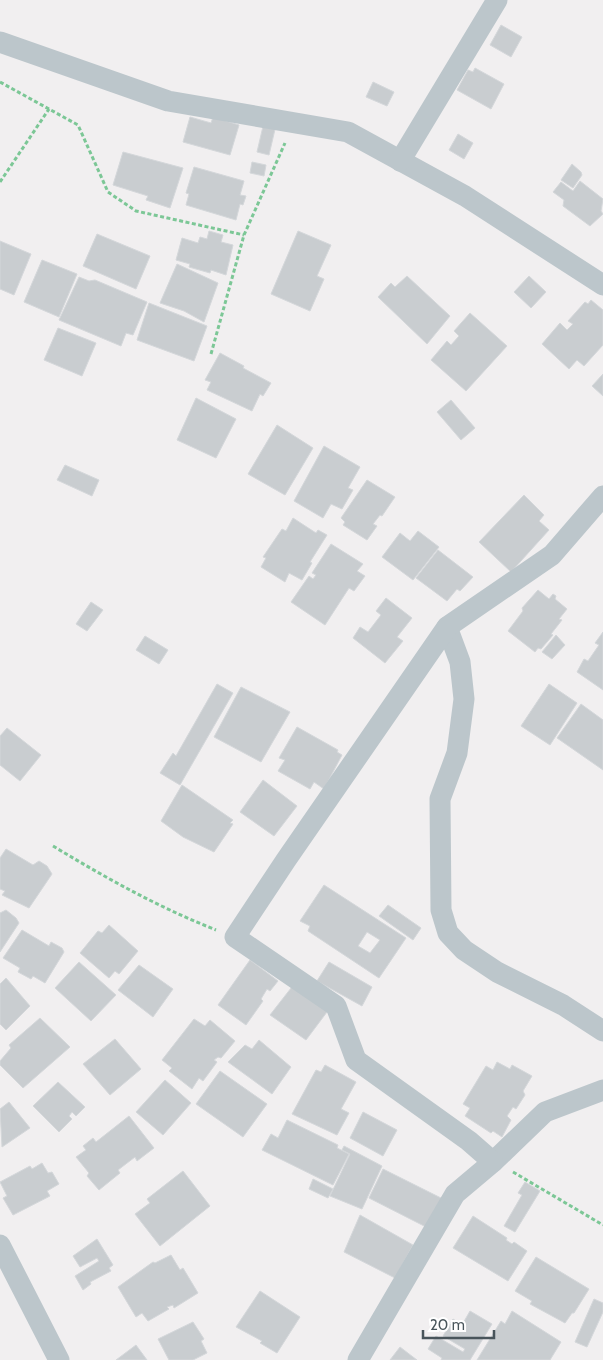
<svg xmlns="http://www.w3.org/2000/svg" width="603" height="1360" font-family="Cabin,sans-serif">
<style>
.building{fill:#c9cdd0;stroke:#d4d7da;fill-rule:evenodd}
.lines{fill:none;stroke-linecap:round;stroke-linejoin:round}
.path{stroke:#7cc796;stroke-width:3;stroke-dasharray:4 2.5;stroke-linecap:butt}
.minor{stroke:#bcc6cb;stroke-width:21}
</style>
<rect width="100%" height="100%" fill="#f1eff0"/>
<!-- building -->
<g class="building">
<path d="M 501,25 L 522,37 L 511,57 L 490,45 Z"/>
<path d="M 475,68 L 504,84 L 491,109 L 457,90 L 468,70 L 473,72 Z"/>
<path d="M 373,82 L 394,92 L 387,106 L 366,97 Z"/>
<path d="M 190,117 L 211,123 L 213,117 L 239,125 L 230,155 L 183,142 Z"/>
<path d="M 264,122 L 276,125 L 269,155 L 257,152 Z"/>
<path d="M 458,134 L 473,143 L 464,159 L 449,150 Z"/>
<path d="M 123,152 L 183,168 L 170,208 L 146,200 L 148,196 L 113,185 Z"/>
<path d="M 252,162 L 266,165 L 264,176 L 250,173 Z"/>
<path d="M 572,164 L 581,172 L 582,175 L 573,188 L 561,180 Z"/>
<path d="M 194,167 L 244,181 L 240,195 L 246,196 L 243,205 L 240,204 L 236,220 L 186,205 L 189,194 L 186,193 Z"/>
<path d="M 580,181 L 603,199 L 601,211 L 603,214 L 590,226 L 563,206 L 564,200 L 553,192 L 561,182 L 573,191 Z"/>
<path d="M 209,231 L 223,235 L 221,242 L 233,245 L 226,275 L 211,270 L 210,273 L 189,267 L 190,264 L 176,260 L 182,238 L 198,243 L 200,237 L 207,239 Z"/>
<path d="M 298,231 L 331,245 L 317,276 L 324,279 L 310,311 L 271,294 Z"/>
<path d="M 97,234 L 150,256 L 136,289 L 83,266 Z"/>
<path d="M 0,241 L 31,254 L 14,295 L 0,289 Z"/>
<path d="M 42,260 L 77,274 L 59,317 L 24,302 Z"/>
<path d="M 177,264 L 218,283 L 204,322 L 184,311 L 160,303 Z"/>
<path d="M 407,276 L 450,316 L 427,344 L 378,297 L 391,283 L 395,287 Z"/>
<path d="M 529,276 L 546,292 L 531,308 L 514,292 Z"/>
<path d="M 79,277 L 89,281 L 95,280 L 147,302 L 133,335 L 126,333 L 121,346 L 59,320 Z"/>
<path d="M 591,300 L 603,310 L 603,345 L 584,366 L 577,360 L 569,369 L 542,344 L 560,323 L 567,330 L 573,324 L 568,321 L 585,302 L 588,304 Z"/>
<path d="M 149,303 L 207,326 L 194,361 L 137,340 Z"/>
<path d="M 470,313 L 507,346 L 466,391 L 431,360 L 447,341 L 451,345 L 459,336 L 454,331 Z"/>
<path d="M 58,328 L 96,343 L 82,376 L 44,360 Z"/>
<path d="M 220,353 L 244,366 L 243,368 L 271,383 L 263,396 L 260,394 L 252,411 L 207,390 L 211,382 L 205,380 Z"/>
<path d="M 603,374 L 603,396 L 592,386 Z"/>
<path d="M 196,398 L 236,419 L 216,458 L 177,440 Z"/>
<path d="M 451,400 L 475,428 L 461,440 L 437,412 Z"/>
<path d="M 277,425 L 313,448 L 285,495 L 248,474 Z"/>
<path d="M 324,446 L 360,467 L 348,488 L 353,490 L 342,509 L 331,504 L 323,518 L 294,501 Z"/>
<path d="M 65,465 L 99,480 L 92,496 L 57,480 Z"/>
<path d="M 367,480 L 395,497 L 382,516 L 380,515 L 373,524 L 377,526 L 367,540 L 343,525 L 345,522 L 341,518 Z"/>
<path d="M 524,495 L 544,515 L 539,521 L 549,530 L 511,572 L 479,542 Z"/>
<path d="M 293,518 L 316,533 L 318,530 L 327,535 L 310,562 L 312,563 L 302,580 L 289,573 L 285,582 L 261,567 L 266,558 L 263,557 L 282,529 L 286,531 Z"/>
<path d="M 418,531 L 439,547 L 413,580 L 382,557 L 400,533 L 410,541 Z"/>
<path d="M 331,544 L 363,564 L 357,571 L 365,576 L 354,591 L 349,588 L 325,625 L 291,602 L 309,576 L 313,579 L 316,575 L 312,573 Z"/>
<path d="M 438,550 L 473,577 L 460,591 L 457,589 L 447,601 L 416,578 Z"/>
<path d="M 538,590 L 549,599 L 553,594 L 556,596 L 555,599 L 567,609 L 559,619 L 562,620 L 551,634 L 553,635 L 541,649 L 538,648 L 535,652 L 508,631 L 523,611 L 522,608 Z"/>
<path d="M 386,598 L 412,618 L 397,637 L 403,641 L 385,663 L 353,638 L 360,627 L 368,632 L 381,615 L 376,611 Z"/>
<path d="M 91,602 L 103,610 L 87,631 L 76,624 Z"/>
<path d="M 603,632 L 603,690 L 577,672 L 584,659 L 588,661 L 599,645 L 595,643 Z"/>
<path d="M 556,635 L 565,645 L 552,659 L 542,652 Z"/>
<path d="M 145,636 L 168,650 L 159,664 L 136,650 Z"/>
<path d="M 217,684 L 233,693 L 180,785 L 160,773 L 173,753 L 176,756 Z"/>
<path d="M 549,684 L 577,703 L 550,745 L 521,726 Z"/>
<path d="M 241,687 L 290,712 L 261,762 L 214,737 Z"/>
<path d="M 581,704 L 603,720 L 603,770 L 557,738 Z"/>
<path d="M 297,727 L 338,750 L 337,752 L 342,755 L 324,789 L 314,782 L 310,789 L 278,771 L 285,760 L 279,758 Z"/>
<path d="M 7,728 L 41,755 L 20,781 L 0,765 L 0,736 Z"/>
<path d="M 263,780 L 297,806 L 274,836 L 240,812 Z"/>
<path d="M 182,785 L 233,820 L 230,823 L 233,824 L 214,852 L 183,837 L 161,821 Z"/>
<path d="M 6,849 L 33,865 L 39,861 L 47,866 L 52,874 L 29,908 L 2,895 L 5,891 L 0,889 L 0,858 Z"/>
<path d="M 324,885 L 406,938 L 379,978 L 308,931 L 310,926 L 300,921 ZM 367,932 L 380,940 L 370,953 L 358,946 Z"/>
<path d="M 388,905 L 421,928 L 413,940 L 379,916 Z"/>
<path d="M 6,910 L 16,918 L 19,923 L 0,952 L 0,913 Z"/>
<path d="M 109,925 L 138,951 L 119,974 L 115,971 L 109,978 L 80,953 L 98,931 L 102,933 Z"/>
<path d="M 22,930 L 49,946 L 51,942 L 62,948 L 64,952 L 45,983 L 33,976 L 31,979 L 18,972 L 20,968 L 3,958 Z"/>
<path d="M 250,960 L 278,981 L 270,991 L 267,989 L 261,999 L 263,1001 L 246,1025 L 218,1005 Z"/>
<path d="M 79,962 L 116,995 L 91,1021 L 55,988 Z"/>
<path d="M 329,962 L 372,987 L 362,1006 L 317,981 Z"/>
<path d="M 139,965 L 173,989 L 153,1017 L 118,990 Z"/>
<path d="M 6,978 L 30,1006 L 6,1030 L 0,1024 L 0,984 Z"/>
<path d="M 295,983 L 330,1008 L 306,1040 L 270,1015 Z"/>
<path d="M 40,1018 L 70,1047 L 23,1088 L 0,1065 L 0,1061 L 11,1048 L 9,1045 Z"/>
<path d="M 194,1019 L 205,1026 L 210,1020 L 235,1041 L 221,1058 L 218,1057 L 214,1060 L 217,1062 L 203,1081 L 199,1078 L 192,1089 L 169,1071 L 172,1068 L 162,1060 Z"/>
<path d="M 115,1039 L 141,1069 L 110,1095 L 83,1064 Z"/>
<path d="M 259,1040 L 291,1067 L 272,1094 L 228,1062 L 245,1045 L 252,1049 Z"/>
<path d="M 497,1062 L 510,1069 L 512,1065 L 532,1076 L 523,1091 L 525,1095 L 516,1109 L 513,1107 L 507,1116 L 511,1120 L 502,1137 L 493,1131 L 491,1133 L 465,1116 L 470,1108 L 463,1104 L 486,1066 L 493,1070 Z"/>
<path d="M 325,1065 L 356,1082 L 341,1109 L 349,1113 L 337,1135 L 292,1114 L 316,1070 L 321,1072 Z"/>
<path d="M 220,1071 L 267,1104 L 243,1137 L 196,1104 Z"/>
<path d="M 165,1080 L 191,1103 L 163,1135 L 136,1112 Z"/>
<path d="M 58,1082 L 85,1107 L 76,1116 L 72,1112 L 69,1116 L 72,1119 L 59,1132 L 33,1106 Z"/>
<path d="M 9,1102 L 30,1128 L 2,1147 L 0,1109 Z"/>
<path d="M 363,1112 L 397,1130 L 383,1156 L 350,1138 Z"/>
<path d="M 129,1116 L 154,1148 L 137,1161 L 135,1157 L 118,1170 L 120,1173 L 99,1190 L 87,1176 L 89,1173 L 76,1157 L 86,1150 L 83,1146 L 93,1138 L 96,1142 Z"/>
<path d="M 287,1120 L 338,1145 L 337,1148 L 349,1154 L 333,1185 L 262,1150 L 271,1134 L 278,1138 Z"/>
<path d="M 344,1146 L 382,1166 L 362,1209 L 330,1196 L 350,1154 L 342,1150 Z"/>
<path d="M 42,1163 L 48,1173 L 52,1172 L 59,1184 L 47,1191 L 50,1196 L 13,1215 L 3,1198 L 7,1196 L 0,1182 L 30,1166 L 32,1169 Z"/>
<path d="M 383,1169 L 443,1199 L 428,1228 L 369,1198 Z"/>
<path d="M 183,1171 L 210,1206 L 160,1246 L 135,1214 L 150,1203 L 147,1199 Z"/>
<path d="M 313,1179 L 333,1189 L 328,1198 L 309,1189 Z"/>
<path d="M 525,1182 L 540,1191 L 515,1232 L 504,1226 L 522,1195 L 518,1193 Z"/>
<path d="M 360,1215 L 413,1245 L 395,1278 L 344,1252 Z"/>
<path d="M 473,1216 L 507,1238 L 506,1240 L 512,1244 L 514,1242 L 527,1251 L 508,1281 L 453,1248 Z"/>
<path d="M 97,1239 L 113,1265 L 109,1268 L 111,1271 L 90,1282 L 91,1284 L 83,1290 L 75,1276 L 99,1261 L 97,1258 L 80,1267 L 73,1256 Z"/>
<path d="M 171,1255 L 180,1270 L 183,1268 L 198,1293 L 174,1308 L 173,1305 L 167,1307 L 169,1309 L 148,1321 L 142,1313 L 136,1317 L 118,1287 L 153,1262 L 155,1263 Z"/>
<path d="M 536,1257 L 589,1289 L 574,1313 L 572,1313 L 565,1323 L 530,1304 L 532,1301 L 515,1291 Z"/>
<path d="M 260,1291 L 300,1317 L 277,1353 L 260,1343 L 262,1341 L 236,1327 Z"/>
<path d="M 594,1299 L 603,1303 L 603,1312 L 587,1347 L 575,1342 Z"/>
<path d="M 470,1311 L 492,1324 L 470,1360 L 441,1360 L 442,1358 L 428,1349 L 436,1336 L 463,1352 L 465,1349 L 443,1336 L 453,1319 L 462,1325 Z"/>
<path d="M 512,1311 L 561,1342 L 550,1360 L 477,1360 L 501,1321 L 505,1324 Z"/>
<path d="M 193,1322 L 204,1339 L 201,1341 L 207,1353 L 193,1360 L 169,1360 L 158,1339 Z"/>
<path d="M 136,1345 L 147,1360 L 116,1360 Z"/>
<path d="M 400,1347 L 417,1360 L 390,1360 Z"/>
</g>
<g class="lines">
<!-- path -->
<g class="path">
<path d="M 0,82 L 78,125 L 108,192 L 136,211 L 244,235"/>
<path d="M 0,182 L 49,109"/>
<path d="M 211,354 L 244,235 L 285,143"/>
<path d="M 53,846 C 106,878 158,907 216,930"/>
<path d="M 513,1172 L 603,1225"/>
</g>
<!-- minor -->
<g class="minor">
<path d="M 0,42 L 168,101 L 348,132 L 465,196 L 603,285"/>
<path d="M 400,161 L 497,0"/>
<path d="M 447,627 L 460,662 L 464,699 L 457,753 L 440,799 L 441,910 L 448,933 L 464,950 L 497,972 L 563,1005 L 603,1031"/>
<path d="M 493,1162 L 545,1112 L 603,1090"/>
<path d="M 0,1245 L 59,1360"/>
<path d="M 358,1360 L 455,1194 L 493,1162 L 469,1141 L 356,1060 L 336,1006 L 235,937 L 286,860 L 447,627 L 552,555 L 603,496"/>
</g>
</g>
<!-- scale -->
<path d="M423 1330v8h71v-8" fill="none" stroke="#49555b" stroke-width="2.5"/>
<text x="430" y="1330" font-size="15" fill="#49555b" stroke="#ffffff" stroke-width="4" paint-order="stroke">20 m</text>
</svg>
